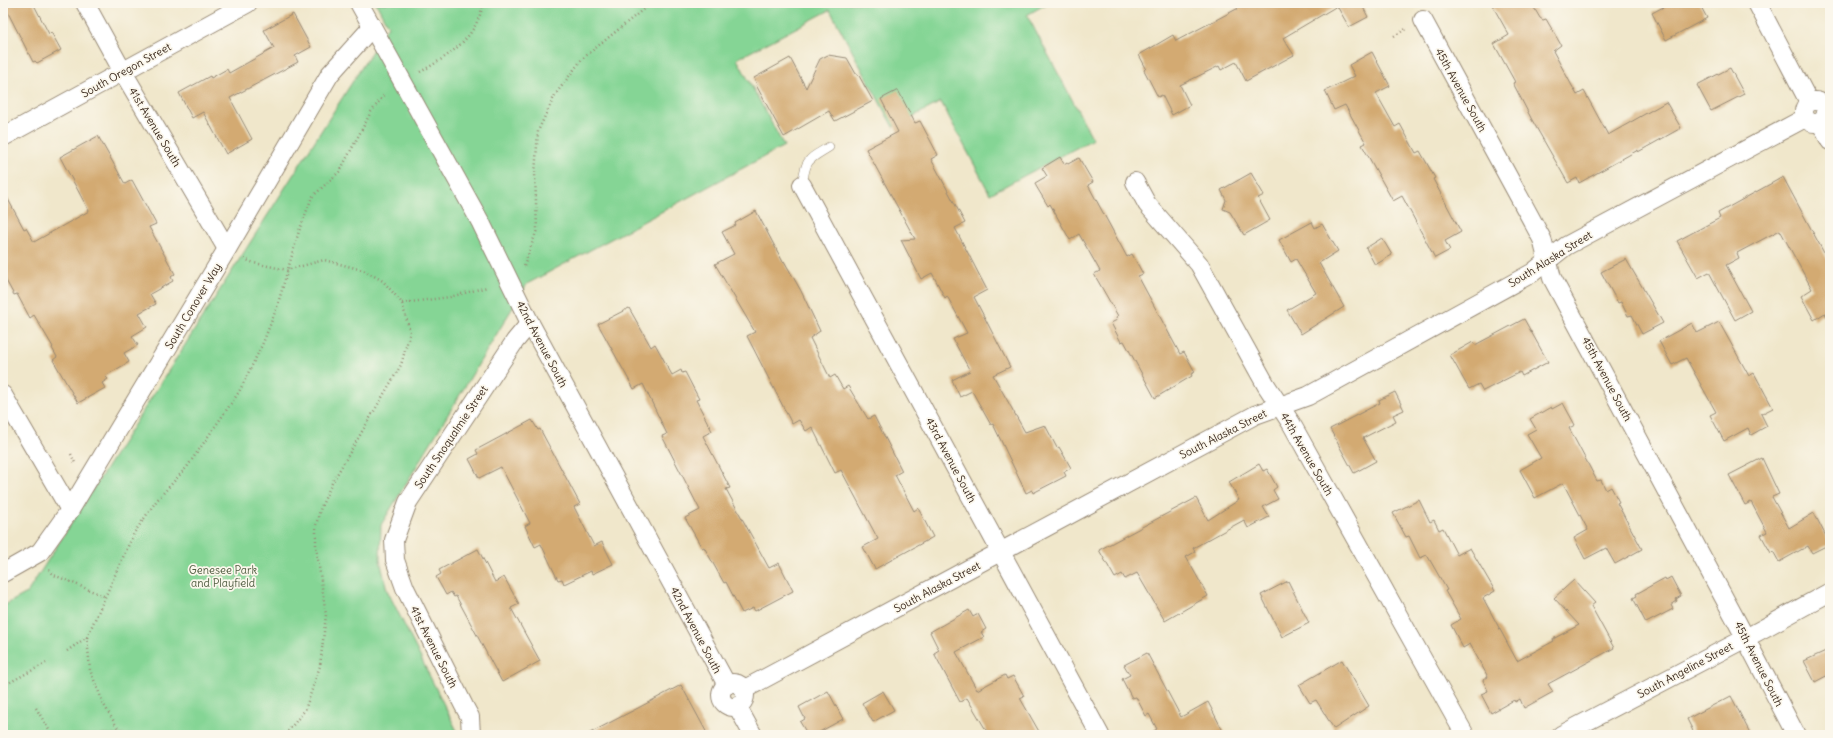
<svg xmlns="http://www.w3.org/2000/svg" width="1833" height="738" font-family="Delius,sans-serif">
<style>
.green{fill:#85d595;stroke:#60805a}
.building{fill:#d3aa72}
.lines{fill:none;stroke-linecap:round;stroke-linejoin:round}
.service-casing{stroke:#968874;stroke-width:10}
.minor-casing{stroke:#968874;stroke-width:20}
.path{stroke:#968874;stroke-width:2.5;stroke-dasharray:1 3;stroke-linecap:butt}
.service{stroke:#fff;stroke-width:9}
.minor{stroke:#fff;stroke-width:18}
.labels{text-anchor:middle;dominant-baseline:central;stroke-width:3.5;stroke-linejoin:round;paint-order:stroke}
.street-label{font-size:11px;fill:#3b2a1e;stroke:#fbf7ec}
.park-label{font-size:11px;fill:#515d42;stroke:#fbf7ec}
</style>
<rect width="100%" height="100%" fill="#fbf7ec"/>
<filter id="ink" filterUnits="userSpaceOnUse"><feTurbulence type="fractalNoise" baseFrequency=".025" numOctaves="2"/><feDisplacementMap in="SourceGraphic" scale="8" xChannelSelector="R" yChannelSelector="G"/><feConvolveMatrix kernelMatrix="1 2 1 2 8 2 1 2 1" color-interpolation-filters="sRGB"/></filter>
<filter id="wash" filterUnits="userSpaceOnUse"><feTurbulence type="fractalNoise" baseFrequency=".012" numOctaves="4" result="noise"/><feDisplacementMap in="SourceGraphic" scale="16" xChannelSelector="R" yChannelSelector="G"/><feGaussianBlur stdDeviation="0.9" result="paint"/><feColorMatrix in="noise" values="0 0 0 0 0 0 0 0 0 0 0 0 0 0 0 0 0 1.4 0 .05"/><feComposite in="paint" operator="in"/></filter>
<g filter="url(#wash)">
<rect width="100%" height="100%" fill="#f0e7cb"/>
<!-- green -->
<path class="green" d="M 376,3 L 1048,3 L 1027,15 L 1093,139 L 990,194 L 941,102 L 893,127 L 830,10 L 737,59 L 784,146 L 527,284 L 381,525 L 380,560 L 387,590 L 459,735 L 3,735 L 3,606 L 27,593 L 388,26 Z"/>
<g id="blocks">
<!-- building -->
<g class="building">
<path d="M 3,3 L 33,3 L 49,34 L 51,32 L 61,50 L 37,63 L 35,61 L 33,62 Z"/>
<path d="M 1248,3 L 1361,3 L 1368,17 L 1349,27 L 1337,6 L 1283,38 L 1294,55 L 1246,81 L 1236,62 L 1221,70 L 1219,66 L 1180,85 L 1190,105 L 1172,115 L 1162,95 L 1158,97 L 1144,70 L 1146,68 L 1139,55 L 1173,35 L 1176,41 Z"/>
<path d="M 1491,3 L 1528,3 L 1530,5 L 1533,6 L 1540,18 L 1543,20 L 1546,19 L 1561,45 L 1553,51 L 1577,95 L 1584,91 L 1608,135 L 1666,102 L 1681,128 L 1638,152 L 1638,150 L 1579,183 L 1577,178 L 1568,183 L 1532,120 L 1513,83 L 1515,82 L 1494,44 L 1509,35 Z"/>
<path d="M 1671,3 L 1699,3 L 1707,18 L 1666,40 L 1652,13 Z"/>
<path d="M 293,14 L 311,47 L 295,56 L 298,62 L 230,98 L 252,139 L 226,154 L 203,112 L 192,118 L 179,93 L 210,76 L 211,78 L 227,69 L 229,73 L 274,48 L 264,30 Z"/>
<path d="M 1372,52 L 1390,86 L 1376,93 L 1395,127 L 1400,124 L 1416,153 L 1420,151 L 1435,178 L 1433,179 L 1461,232 L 1445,241 L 1450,250 L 1435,258 L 1402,196 L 1393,201 L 1362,145 L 1366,143 L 1345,105 L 1334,110 L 1325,91 L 1355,76 L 1349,65 Z"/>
<path d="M 828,55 L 847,58 L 856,74 L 858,74 L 873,101 L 835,121 L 829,111 L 784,137 L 756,85 L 757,85 L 754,78 L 790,58 L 806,88 L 820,59 Z"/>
<path d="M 1730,68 L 1744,94 L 1711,111 L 1697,85 Z"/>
<path d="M 898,90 L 915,123 L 920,121 L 938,155 L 931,159 L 965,223 L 955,228 L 987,290 L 974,297 L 1010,367 L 993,375 L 1025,432 L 1045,425 L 1057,448 L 1059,447 L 1071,468 L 1064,472 L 1066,476 L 1033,493 L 1032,490 L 1026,493 L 993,424 L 991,425 L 972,391 L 960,397 L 952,380 L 970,371 L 953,339 L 967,333 L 947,296 L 945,298 L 932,273 L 921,279 L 901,240 L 915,239 L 866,149 L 898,132 L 881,99 Z"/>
<path d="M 98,136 L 125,184 L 132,180 L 156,224 L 149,227 L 175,274 L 171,277 L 173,281 L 150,294 L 156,304 L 139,313 L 147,327 L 132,336 L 138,345 L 124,353 L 129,362 L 105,376 L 108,379 L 102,383 L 105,388 L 78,403 L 53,360 L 57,357 L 52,348 L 53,347 L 34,315 L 30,318 L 17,294 L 14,295 L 3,275 L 3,190 L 24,229 L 26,228 L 34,242 L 89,211 L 60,157 Z"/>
<path d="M 1060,157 L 1064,164 L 1067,162 L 1068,164 L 1079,158 L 1093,182 L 1088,185 L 1127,257 L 1132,254 L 1143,274 L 1138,276 L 1180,354 L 1184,352 L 1195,372 L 1191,374 L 1192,376 L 1155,398 L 1124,341 L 1121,342 L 1111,323 L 1117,320 L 1116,317 L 1118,316 L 1094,274 L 1100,271 L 1079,234 L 1070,240 L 1050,204 L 1048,206 L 1036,186 L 1035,183 L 1047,176 L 1042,168 Z"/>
<path d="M 1251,173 L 1264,195 L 1258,198 L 1270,220 L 1244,235 L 1230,212 L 1223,209 L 1226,200 L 1221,190 Z"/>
<path d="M 1783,177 L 1830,264 L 1830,323 L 1825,313 L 1814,320 L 1801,296 L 1812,289 L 1780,230 L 1737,253 L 1739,258 L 1726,265 L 1751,311 L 1735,320 L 1709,272 L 1698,278 L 1677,241 L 1720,218 L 1718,213 Z"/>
<path d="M 756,211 L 783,262 L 784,261 L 801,291 L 820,331 L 810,338 L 830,378 L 835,375 L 843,389 L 848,386 L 868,419 L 874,416 L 902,471 L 895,475 L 914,511 L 918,508 L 933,537 L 875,569 L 863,547 L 878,539 L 841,470 L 835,473 L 812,427 L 806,431 L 799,420 L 792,424 L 747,336 L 755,332 L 715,264 L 734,254 L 722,232 L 736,225 L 735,223 Z"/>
<path d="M 1312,222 L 1315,228 L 1322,224 L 1338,251 L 1319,263 L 1344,307 L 1301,334 L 1287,310 L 1316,293 L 1296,259 L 1291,262 L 1279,240 Z"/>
<path d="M 1382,238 L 1392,255 L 1375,265 L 1366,248 Z"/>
<path d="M 1626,259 L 1663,323 L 1642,334 L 1632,315 L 1628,316 L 1621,302 L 1618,303 L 1601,272 Z"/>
<path d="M 629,308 L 651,347 L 655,344 L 672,375 L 681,370 L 682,373 L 685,372 L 699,399 L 696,400 L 712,431 L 703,436 L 730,488 L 726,489 L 769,568 L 779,563 L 793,591 L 755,611 L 753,608 L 742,613 L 726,582 L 724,583 L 704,547 L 702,548 L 685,518 L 700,510 L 662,436 L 667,434 L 643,384 L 634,389 L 598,324 Z"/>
<path d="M 1524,319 L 1548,362 L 1522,376 L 1520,372 L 1483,391 L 1479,384 L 1469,389 L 1450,355 L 1473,342 L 1475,345 Z"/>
<path d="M 1719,322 L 1749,376 L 1754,373 L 1773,408 L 1761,414 L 1767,426 L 1751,435 L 1748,428 L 1724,441 L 1710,415 L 1716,412 L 1686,358 L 1672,365 L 1659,341 L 1692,323 L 1697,333 Z"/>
<path d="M 1395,392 L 1404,410 L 1393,415 L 1396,421 L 1363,438 L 1376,461 L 1354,473 L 1330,429 L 1380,403 L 1379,400 Z"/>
<path d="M 1563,403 L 1575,425 L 1569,428 L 1597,481 L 1601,480 L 1606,490 L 1611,487 L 1619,502 L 1617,503 L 1642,549 L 1615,564 L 1606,548 L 1585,559 L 1574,538 L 1588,530 L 1563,483 L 1535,498 L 1520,470 L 1541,458 L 1527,434 L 1536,429 L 1530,419 L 1551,407 L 1552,409 Z"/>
<path d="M 532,420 L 538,430 L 540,429 L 580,504 L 574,507 L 594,546 L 602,542 L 613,564 L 592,574 L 591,571 L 564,584 L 562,579 L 558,580 L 541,544 L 535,547 L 525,526 L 530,523 L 501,467 L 479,478 L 469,459 L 478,454 L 476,450 Z"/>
<path d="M 1762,458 L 1779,494 L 1772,497 L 1789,528 L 1814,513 L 1830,544 L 1812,553 L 1808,546 L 1779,562 L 1773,551 L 1771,553 L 1761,535 L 1767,532 L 1751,502 L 1745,505 L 1729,475 Z"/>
<path d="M 1259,464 L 1263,471 L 1267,469 L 1277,487 L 1273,490 L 1278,499 L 1263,507 L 1269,517 L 1248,528 L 1244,520 L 1193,548 L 1195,552 L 1186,557 L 1208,596 L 1165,621 L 1137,573 L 1125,579 L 1122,574 L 1115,578 L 1099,550 L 1196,498 L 1208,520 L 1239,500 L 1229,482 Z"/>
<path d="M 1419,500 L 1430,522 L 1434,520 L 1439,530 L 1443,528 L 1457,555 L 1470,548 L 1495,591 L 1483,598 L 1517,661 L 1554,641 L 1553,639 L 1579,625 L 1554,598 L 1574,580 L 1595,603 L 1591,606 L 1614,648 L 1548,684 L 1553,692 L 1524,708 L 1520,699 L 1515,702 L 1514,700 L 1491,713 L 1481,694 L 1488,691 L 1483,680 L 1488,677 L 1470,644 L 1463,648 L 1451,625 L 1461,619 L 1445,591 L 1447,590 L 1427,555 L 1420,558 L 1409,536 L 1406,537 L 1393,513 Z"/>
<path d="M 478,549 L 495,582 L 504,577 L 519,604 L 511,608 L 540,661 L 502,682 L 456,596 L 454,597 L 451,592 L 446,595 L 436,577 L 441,574 L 439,570 Z"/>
<path d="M 1671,577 L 1681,596 L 1676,599 L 1677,601 L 1671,605 L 1673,609 L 1646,623 L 1633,598 L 1637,596 L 1636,594 L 1665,578 L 1666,580 Z"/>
<path d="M 1288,581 L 1309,623 L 1282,637 L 1261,595 Z"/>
<path d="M 969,610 L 973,617 L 978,614 L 986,629 L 981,632 L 984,637 L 956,652 L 977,690 L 1005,675 L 1007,679 L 1013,676 L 1024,696 L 1020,698 L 1041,735 L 989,735 L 967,698 L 960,702 L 934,653 L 939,650 L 930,632 Z"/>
<path d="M 1830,649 L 1830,674 L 1815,682 L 1804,661 Z"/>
<path d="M 1147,653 L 1181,717 L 1208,702 L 1225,735 L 1147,735 L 1157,729 L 1149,714 L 1146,716 L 1136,697 L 1132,698 L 1122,679 L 1130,675 L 1124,665 Z"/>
<path d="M 1342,660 L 1369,706 L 1334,729 L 1316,700 L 1310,703 L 1299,685 Z"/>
<path d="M 681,685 L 708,735 L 586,735 L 640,707 Z"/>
<path d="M 828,691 L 843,719 L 814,735 L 808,735 L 800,722 L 805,719 L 799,707 Z"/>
<path d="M 883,691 L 894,710 L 873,722 L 862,703 Z"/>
<path d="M 1731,696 L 1751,735 L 1695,735 L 1687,719 Z"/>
</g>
</g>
</g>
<g filter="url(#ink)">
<use href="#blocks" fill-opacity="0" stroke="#968874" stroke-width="1"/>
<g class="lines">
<!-- service casing -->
<g class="service-casing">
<path id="service" d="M 802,185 C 806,158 808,160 829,147"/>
</g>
<!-- minor casing -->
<g class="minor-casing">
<g id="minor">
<path d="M 85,3 L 123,72 L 227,249"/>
<path d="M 359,3 L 481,223 L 530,323 L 727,685"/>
<path d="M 1757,3 L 1809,102"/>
<path d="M 1423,20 L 1542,239 L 1552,278 L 1737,622 L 1796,735"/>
<circle cx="1815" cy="112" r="11"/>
<path d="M 1820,122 L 1830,141"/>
<path d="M 3,137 L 248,3"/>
<path d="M 1135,182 L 1147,204 L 1199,264 L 1266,385 L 1291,423 L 1465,735"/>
<path d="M 802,185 L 1100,735"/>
<path d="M 3,395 L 70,510"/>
<path d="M 3,573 L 40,552 L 70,510 L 227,249 L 330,74 L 372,27"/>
<circle cx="733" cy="695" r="12"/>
<path d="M 743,690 L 1255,415 L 1308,396 L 1532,273 L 1566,246 L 1805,118"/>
<path d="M 737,706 L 753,735"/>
<path d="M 471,735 L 470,717 L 464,706 L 405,588 L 395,560 L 394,540 L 408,502 L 515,341 L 530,323"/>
<path d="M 1561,735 L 1746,638 L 1830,592"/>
</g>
</g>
<!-- path -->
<g class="path">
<path d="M 1394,36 L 1406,29"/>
<path d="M 420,72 C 449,56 477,38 483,3"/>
<path d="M 244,259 L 254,263 L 287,270 L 324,260 L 363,270 L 383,281 L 402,303 L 410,332 L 401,365 L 332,483 L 321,507 L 316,525 L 316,546 L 326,615 L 320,666 L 305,710 L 285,735"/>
<path d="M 524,266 L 537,230 L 535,174 L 538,131 L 555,95 L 582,59 L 651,3"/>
<path d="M 402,303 L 450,297 L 487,287"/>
<path d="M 71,454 L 75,463"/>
<path d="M 49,570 L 54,575 L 106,597"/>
<path d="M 87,637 L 90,670 L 104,705 L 122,735"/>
<path d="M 67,651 L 87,637 L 134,533 L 157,500 L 187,467 L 239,392 L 263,343 L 277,307 L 299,231 L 312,197 L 340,171 L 371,112 L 384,95"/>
<path d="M 3,686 L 46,663"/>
<path d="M 36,708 L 52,735"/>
</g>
<!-- service -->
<use href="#service" class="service"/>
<!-- minor -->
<use href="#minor" class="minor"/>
</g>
</g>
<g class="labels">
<!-- street labels -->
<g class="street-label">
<text transform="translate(126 70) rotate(-29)">South Oregon Street</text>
<text transform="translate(1461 90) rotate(61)">45th Avenue South</text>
<text transform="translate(155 127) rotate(59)">41st Avenue South</text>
<text transform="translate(1550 259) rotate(-32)">South Alaska Street</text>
<text transform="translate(193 306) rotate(-59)">South Conover Way</text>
<text transform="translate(542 344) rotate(62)">42nd Avenue South</text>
<text transform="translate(1607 379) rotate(62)">45th Avenue South</text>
<text transform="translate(1223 434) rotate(-27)">South Alaska Street</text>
<text transform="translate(451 437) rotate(-56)">South Snoqualmie Street</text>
<text transform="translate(1307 454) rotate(60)">44th Avenue South</text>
<text transform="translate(951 460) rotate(62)">43rd Avenue South</text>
<text transform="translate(937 587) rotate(-28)">South Alaska Street</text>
<text transform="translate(696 630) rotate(62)">42nd Avenue South</text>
<text transform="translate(434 647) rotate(63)">41st Avenue South</text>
<text transform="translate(1759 664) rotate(63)">45th Avenue South</text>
<text transform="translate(1685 670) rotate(-28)">South Angeline Street</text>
</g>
<!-- park labels -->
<g class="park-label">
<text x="223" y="570">Genesee Park<tspan x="223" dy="13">and Playfield</tspan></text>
</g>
</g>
<!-- margin -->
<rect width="1833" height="738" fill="none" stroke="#fbf7ec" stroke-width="16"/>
</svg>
